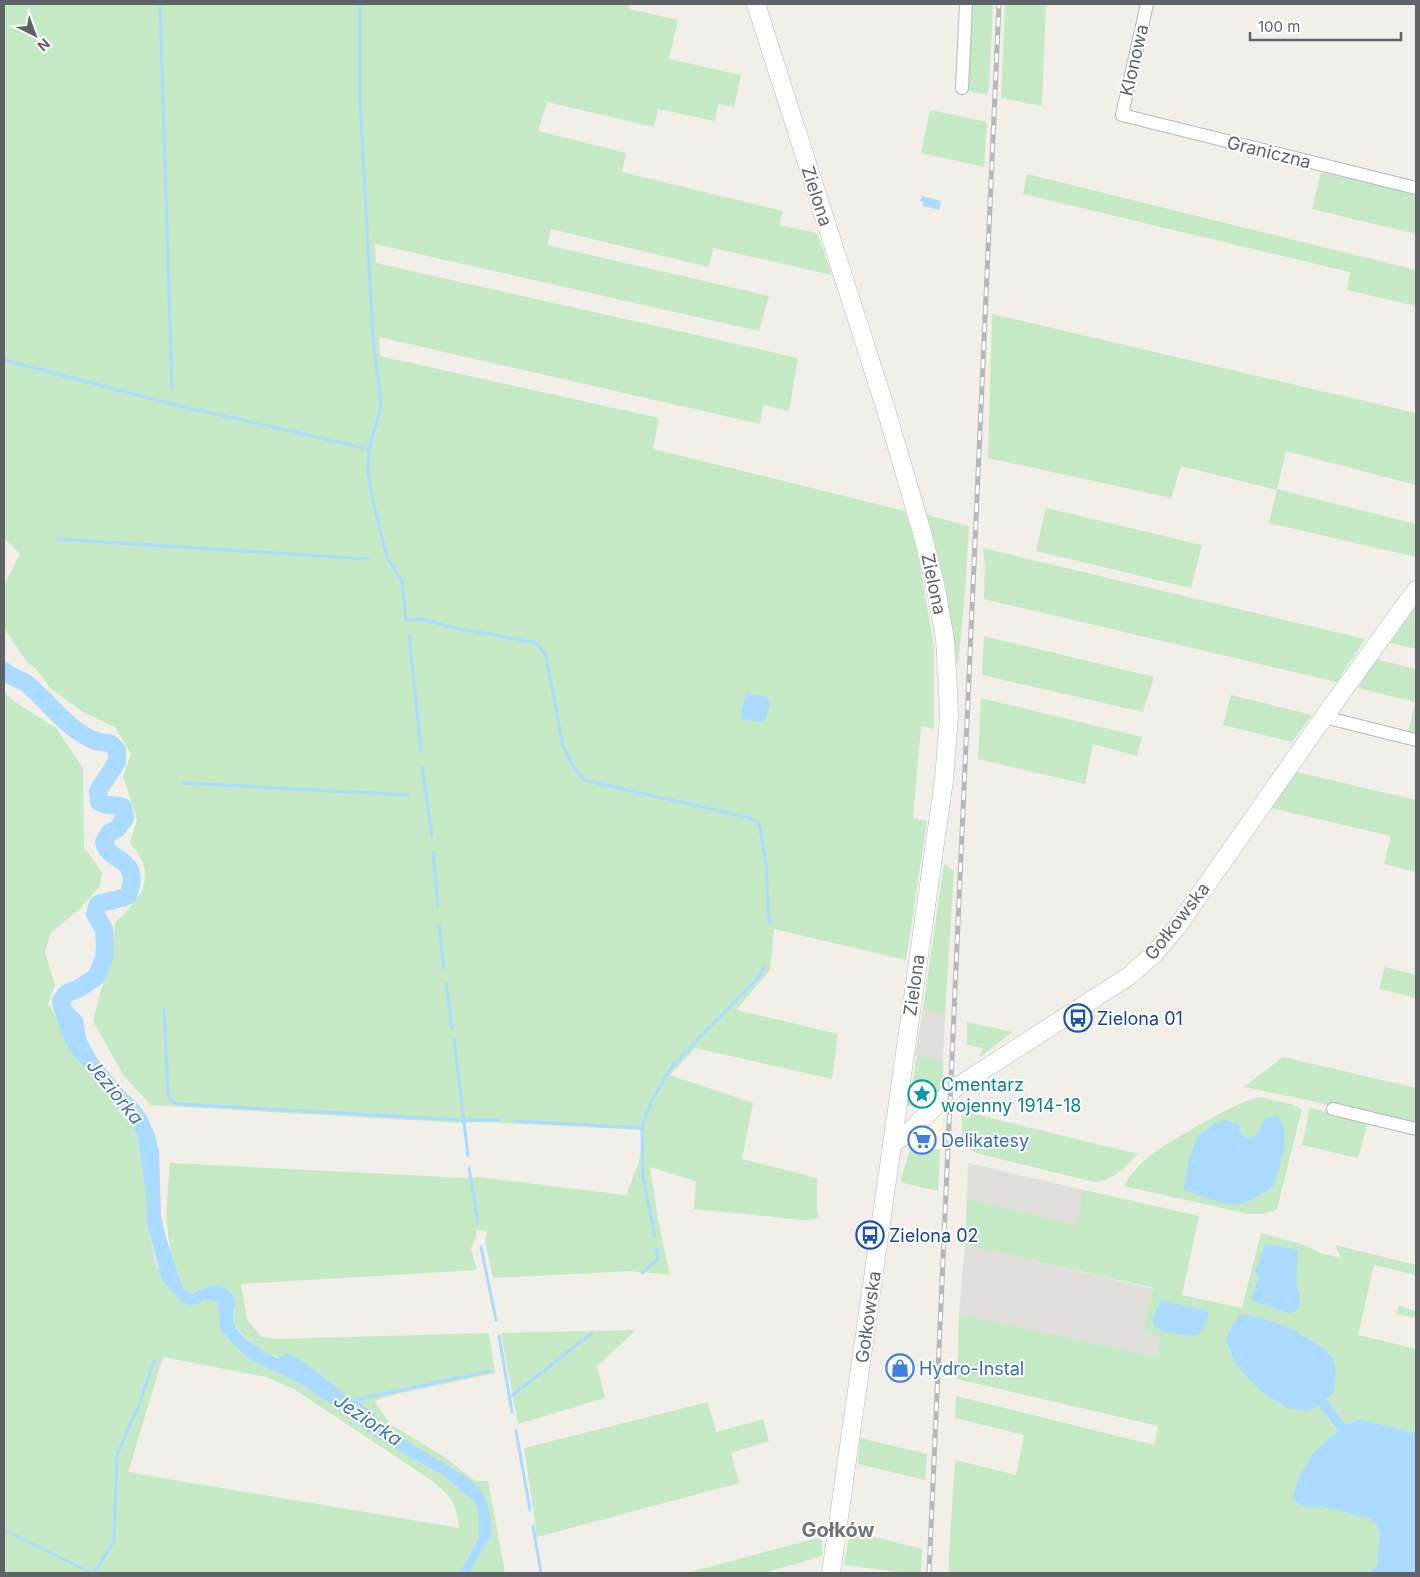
<svg xmlns="http://www.w3.org/2000/svg" width="1420" height="1577" font-family="Inter,sans-serif">
<style>
.commercial{fill:#fef7e0}
.industrial{fill:#e0deda}
.green{fill:#c5e8c5;fill-rule:evenodd}
.water{fill:#aadaff}
.lines{fill:none;stroke-linecap:round;stroke-linejoin:round}
.stream{stroke:#aadaff;stroke-width:3}
.river{stroke:#aadaff;stroke-width:18}
.street-casing{stroke:#b5b8bc;stroke-width:14}
.secondary-casing{stroke:#b6babf;stroke-width:19}
.street{stroke:#fff;stroke-width:12}
.secondary{stroke:#fff;stroke-width:18}
.rail-casing{stroke:#b6b7b8;stroke-width:5}
.rail{stroke:#fff;stroke-width:3;stroke-dasharray:9;stroke-linecap:butt}
.labels{text-anchor:middle;dominant-baseline:central;stroke-width:4;stroke-linejoin:round;paint-order:stroke}
.street-label{font-size:18px;fill:#5f6368;stroke:#fff}
.transit-label{font-size:18px;fill:#164399;stroke:#fff;text-anchor:start}
.culture-label{font-size:18px;fill:#0d838f;stroke:#fff;text-anchor:start}
.shop-label{font-size:18px;fill:#366cbe;stroke:#fff;text-anchor:start}
.water-label{font-size:19px;font-style:italic;fill:#4174aa;stroke:#fff}
.quarter-label{font-size:20px;font-weight:bold;fill:#70757a;stroke:#fff}
</style>
<rect width="100%" height="100%" fill="#f1efe8"/>
<!-- commercial -->
<path class="commercial" d="M 943,1112 L 940,1150 L 912,1144 Z"/>
<!-- industrial -->
<g class="industrial">
<path d="M 923,1009 L 945,1015 L 943,1061 L 915,1056 Z"/>
<path d="M 968,1163 L 1084,1190 L 1078,1225 L 967,1199 Z"/>
<path d="M 965,1245 L 1154,1289 L 1145,1324 L 1146,1333 L 1160,1336 L 1157,1357 L 959,1314 Z"/>
</g>
<!-- green -->
<g class="green">
<path d="M 4,4 L 630,4 L 629,9 L 678,20 L 669,59 L 741,75 L 734,107 L 718,104 L 715,121 L 658,109 L 654,127 L 547,102 L 538,131 L 626,153 L 622,172 L 783,211 L 779,225 L 817,233 L 832,275 L 713,248 L 709,267 L 551,229 L 547,245 L 769,296 L 759,331 L 375,244 L 376,263 L 798,358 L 789,411 L 763,405 L 760,424 L 379,337 L 380,356 L 659,418 L 653,449 L 905,511 L 917,549 L 934,647 L 934,729 L 921,726 L 913,818 L 927,821 L 906,960 L 774,929 L 770,970 L 736,1010 L 838,1034 L 832,1079 L 695,1048 L 670,1075 L 753,1103 L 742,1159 L 817,1178 L 817,1214 L 820,1218 L 804,1220 L 694,1209 L 696,1181 L 650,1167 L 659,1225 L 670,1275 L 632,1271 L 493,1278 L 485,1241 L 487,1231 L 476,1230 L 476,1236 L 471,1248 L 477,1270 L 241,1284 L 247,1319 L 261,1337 L 276,1339 L 489,1333 L 495,1373 L 388,1396 L 374,1401 L 390,1424 L 446,1458 L 475,1481 L 488,1481 L 505,1573 L 471,1573 L 472,1568 L 491,1536 L 486,1499 L 420,1449 L 389,1430 L 363,1405 L 343,1393 L 310,1366 L 265,1353 L 247,1339 L 234,1324 L 234,1314 L 236,1300 C 223,1279 210,1284 191,1294 L 184,1291 L 170,1250 L 166,1214 L 170,1163 L 466,1178 L 478,1177 L 626,1195 L 639,1162 L 644,1130 L 482,1122 L 462,1123 L 151,1105 L 124,1076 L 93,1021 L 100,993 L 113,955 L 115,923 C 131,907 150,890 144,866 C 142,858 134,849 130,842 L 137,819 L 123,776 L 131,754 L 115,727 L 83,712 L 51,689 L 35,668 L 27,662 L 4,628 L 4,586 L 20,554 L 4,538 Z"/>
<path d="M 970,4 L 993,4 L 989,89 L 987,95 L 966,90 Z"/>
<path d="M 1005,4 L 1046,4 L 1042,106 L 1001,98 Z"/>
<path d="M 930,110 L 987,122 L 984,167 L 921,153 Z"/>
<path d="M 1321,172 L 1416,194 L 1416,234 L 1312,209 Z"/>
<path d="M 1027,174 L 1416,270 L 1416,306 L 1347,290 L 1350,272 L 1023,194 Z"/>
<path d="M 992,314 L 1416,413 L 1416,485 L 1286,451 L 1277,489 L 1416,524 L 1416,557 L 1269,523 L 1277,490 L 1181,466 L 1171,498 L 988,458 Z"/>
<path d="M 1046,508 L 1202,545 L 1191,588 L 1036,551 Z"/>
<path d="M 927,515 L 969,526 L 965,592 L 958,666 L 954,653 L 946,590 Z"/>
<path d="M 983,548 L 1024,558 L 1365,639 L 1337,682 L 984,599 L 985,566 Z"/>
<path d="M 1416,606 L 1416,649 L 1390,643 Z"/>
<path d="M 984,636 L 1154,677 L 1143,712 L 982,675 Z"/>
<path d="M 1375,659 L 1416,669 L 1416,734 L 1408,732 L 1415,702 L 1358,688 Z"/>
<path d="M 4,692 L 15,702 L 56,728 L 83,768 L 84,847 L 102,872 L 100,886 L 79,910 L 51,932 L 45,952 L 55,985 L 48,1004 C 60,1020 61,1038 72,1054 L 123,1108 L 137,1134 L 146,1195 L 147,1224 L 157,1268 L 198,1304 L 205,1299 L 217,1302 L 220,1315 L 220,1329 L 234,1345 L 250,1360 L 289,1378 L 307,1388 L 346,1414 L 375,1437 L 444,1476 L 475,1502 L 479,1517 L 479,1535 L 475,1546 L 459,1573 L 4,1573 ZM 163,1357 L 266,1377 L 294,1389 L 431,1480 C 451,1497 456,1500 459,1528 L 128,1472 Z"/>
<path d="M 1231,695 L 1312,715 L 1292,742 L 1223,725 Z"/>
<path d="M 981,698 L 1142,737 L 1137,756 L 1093,744 L 1085,784 L 978,759 Z"/>
<path d="M 1296,772 L 1416,800 L 1416,872 L 1384,864 L 1391,836 L 1271,808 Z"/>
<path d="M 944,864 L 954,871 L 945,1015 L 923,1009 Z"/>
<path d="M 1385,967 L 1416,975 L 1416,998 L 1379,989 Z"/>
<path d="M 967,1022 L 1012,1032 L 979,1058 L 983,1048 L 967,1045 Z"/>
<path d="M 917,1056 L 943,1061 L 943,1088 L 921,1108 L 917,1108 L 917,1103 L 914,1103 L 913,1107 L 906,1105 L 912,1087 Z"/>
<path d="M 1283,1057 L 1416,1088 L 1416,1126 L 1307,1100 L 1244,1087 Z"/>
<path d="M 1259,1097 L 1291,1104 L 1302,1109 L 1277,1209 L 1265,1214 L 1248,1214 L 1124,1186 C 1140,1156 1171,1142 1199,1125 C 1219,1114 1238,1103 1259,1097 ZM 1239,1124 L 1241,1133 L 1245,1138 L 1255,1137 L 1262,1124 L 1227,1204 Z"/>
<path d="M 1310,1108 L 1368,1122 L 1358,1158 L 1302,1145 Z"/>
<path d="M 962,1111 L 1138,1154 C 1125,1167 1113,1181 1094,1182 L 976,1153 L 966,1147 L 962,1138 Z"/>
<path d="M 912,1144 L 940,1150 L 938,1191 L 900,1182 Z"/>
<path d="M 1084,1190 L 1199,1216 L 1182,1295 L 1242,1308 L 1261,1233 L 1302,1244 L 1320,1253 L 1341,1258 L 1335,1245 L 1416,1265 L 1416,1275 L 1374,1265 L 1358,1335 L 1416,1349 L 1416,1433 L 1360,1419 L 1346,1425 L 1326,1399 L 1330,1353 L 1302,1335 L 1273,1322 L 1318,1405 L 1338,1432 L 1313,1453 L 1307,1508 C 1312,1507 1317,1506 1322,1506 C 1334,1508 1370,1515 1377,1524 C 1384,1535 1378,1555 1377,1566 L 1369,1573 L 949,1573 L 949,1554 L 955,1460 L 1016,1475 L 1024,1435 L 955,1418 L 956,1396 L 1154,1445 L 1158,1426 L 957,1379 L 959,1314 L 1157,1357 L 1160,1337 L 1146,1333 L 1145,1324 L 1154,1288 L 965,1245 L 967,1199 L 1077,1225 Z"/>
<path d="M 1399,1306 L 1416,1311 L 1416,1318 L 1397,1314 Z"/>
<path d="M 636,1330 L 597,1366 L 605,1398 L 518,1424 L 501,1333 Z"/>
<path d="M 708,1402 L 716,1432 L 763,1419 L 769,1441 L 731,1453 L 739,1483 L 537,1537 L 524,1448 Z"/>
<path d="M 860,1438 L 927,1454 L 925,1480 L 858,1464 Z"/>
<path d="M 850,1531 L 922,1549 L 921,1573 L 907,1573 L 844,1565 Z"/>
<path d="M 817,1538 L 822,1540 L 822,1556 L 764,1573 L 686,1573 Z"/>
</g>
<!-- water -->
<g class="water">
<path d="M 922,196 L 941,201 L 939,210 L 923,206 L 923,202 L 920,201 Z"/>
<path d="M 746,694 L 765,697 L 769,700 L 770,704 L 765,721 L 759,722 L 741,719 L 741,713 Z"/>
<path d="M 70,983 L 77,994 L 70,999 L 70,1005 L 83,1018 L 86,1038 L 96,1057 L 124,1091 L 137,1103 L 147,1116 L 155,1135 L 159,1151 L 161,1216 L 166,1238 L 184,1291 L 192,1294 C 210,1284 223,1279 236,1300 C 235,1307 232,1317 234,1324 C 239,1336 266,1354 278,1358 L 287,1353 L 310,1366 L 343,1393 L 363,1405 L 389,1430 L 466,1477 L 477,1486 L 486,1499 L 491,1522 L 491,1536 L 472,1568 L 471,1573 L 459,1573 L 475,1546 L 479,1535 L 479,1517 L 475,1502 L 444,1476 L 375,1437 L 346,1414 L 307,1388 L 289,1378 L 250,1360 L 234,1345 L 220,1329 L 220,1315 L 217,1302 L 205,1299 L 198,1304 L 191,1305 L 183,1303 L 162,1281 L 147,1224 L 146,1195 L 137,1134 L 123,1108 L 72,1054 C 65,1044 52,1013 54,1001 C 56,992 64,988 70,983 Z"/>
<path d="M 1278,1116 C 1293,1135 1279,1166 1273,1187 C 1262,1193 1250,1203 1238,1204 C 1223,1206 1199,1195 1184,1190 L 1189,1160 L 1197,1137 L 1215,1123 L 1226,1120 L 1239,1124 L 1241,1133 L 1245,1138 L 1255,1137 L 1262,1124 L 1268,1117 Z"/>
<path d="M 1266,1244 L 1298,1250 L 1296,1286 L 1300,1293 L 1299,1308 L 1291,1314 L 1251,1300 L 1259,1276 L 1255,1271 Z"/>
<path d="M 1161,1300 L 1207,1311 L 1209,1314 L 1201,1333 C 1190,1339 1164,1333 1154,1326 L 1153,1318 Z"/>
<path d="M 1240,1315 C 1268,1317 1293,1328 1316,1344 C 1320,1346 1326,1349 1329,1353 C 1338,1363 1335,1382 1333,1394 L 1326,1399 L 1346,1425 L 1360,1419 L 1416,1433 L 1416,1573 L 1369,1573 L 1377,1566 L 1380,1533 L 1376,1524 L 1368,1518 L 1345,1512 L 1321,1506 L 1307,1508 L 1296,1502 L 1293,1496 L 1300,1475 L 1313,1453 L 1338,1431 L 1318,1405 L 1308,1411 L 1288,1408 L 1260,1391 L 1235,1363 L 1226,1340 L 1233,1324 Z"/>
</g>
<g class="lines">
<!-- stream -->
<g class="stream">
<path d="M 160,4 L 172,388"/>
<path d="M 360,4 L 360,99 L 373,338 L 381,403 L 379,414 L 369,449"/>
<path d="M 4,360 L 172,404 L 369,449 L 368,473 L 373,501 L 387,557 L 402,581 L 406,621 L 422,619 L 451,627 L 537,643 L 546,656 L 563,746 L 574,767 L 584,780 L 750,818 L 759,824 L 766,863 L 769,923"/>
<path d="M 58,539 L 368,559"/>
<path d="M 409,635 L 421,751"/>
<path d="M 422,767 L 432,836"/>
<path d="M 184,783 L 408,795"/>
<path d="M 433,852 L 438,906"/>
<path d="M 439,925 L 444,968"/>
<path d="M 446,983 L 452,1029"/>
<path d="M 164,1009 L 168,1094 L 170,1100 L 177,1104 L 463,1120 L 499,1120"/>
<path d="M 454,1039 L 468,1156"/>
<path d="M 515,1121 L 642,1128 C 648,1106 661,1083 674,1064 L 758,978 L 764,966"/>
<path d="M 642,1128 L 643,1177 L 655,1237"/>
<path d="M 469,1168 L 478,1223"/>
<path d="M 481,1247 L 496,1320"/>
<path d="M 642,1273 L 657,1260 L 657,1249"/>
<path d="M 499,1336 L 512,1412"/>
<path d="M 509,1398 L 592,1333"/>
<path d="M 352,1403 L 359,1399 L 490,1371"/>
<path d="M 516,1431 L 530,1510"/>
<path d="M 533,1526 L 541,1573"/>
<path d="M 4,1530 L 92,1573"/>
<path d="M 94,1573 L 114,1541 L 117,1455 L 140,1402 L 154,1361"/>
</g>
<!-- river -->
<path class="river" d="M 4,671 C 12,678 21,679 27,684 C 51,703 77,744 110,743 L 117,750 L 117,762 L 98,791 L 99,802 C 107,807 114,804 123,807 L 125,818 L 117,829 L 109,833 L 104,842 C 108,864 143,855 128,896 C 118,900 108,901 98,904 L 95,914 L 104,929 L 105,946 L 104,959 L 96,977 L 78,989 L 67,993 L 61,1001 L 62,1007"/>
<!-- street casing -->
<g class="street-casing">
<g id="street">
<path d="M 1147,4 L 1122,115 L 1416,188"/>
<path d="M 962,88 L 966,4"/>
<path d="M 1324,717 L 1416,740"/>
<path d="M 1333,1109 L 1416,1129"/>
</g>
</g>
<!-- secondary casing -->
<g class="secondary-casing">
<g id="secondary">
<path d="M 756,4 L 887,413 L 922,532 L 936,589 L 945,639 L 948,689 L 949,716 L 944,780 L 831,1573"/>
<path d="M 892,1144 L 909,1132 L 955,1088 L 1129,976 L 1155,953 L 1177,927 L 1324,717 L 1416,590"/>
</g>
</g>
<!-- street -->
<use href="#street" class="street"/>
<!-- secondary -->
<use href="#secondary" class="secondary"/>
<!-- rail casing -->
<g class="rail-casing">
<path id="rail" d="M 929,1573 L 999,4"/>
</g>
<!-- rail -->
<use href="#rail" class="rail"/>
</g>
<!-- icons -->
<defs>
<g id="bus-ring" transform="scale(1.4375)"><circle r="9.5" fill="#fff" stroke="#1a4fb4" stroke-width="1.5"/><path d="M-5-6H5V4H4V6H2V4H-2V6H-4V4H-5ZM-3.5-4V0h7V-4ZM-3.5 1.2v1.5H-2V1.2ZM2 1.2v1.5H3.5V1.2Z" fill="#1a4fb4"/></g>
<g id="sight-ring" transform="scale(1.4375)"><circle r="9.5" fill="#fff" stroke="#0f9aa8" stroke-width="1.5"/><path d="M0-6L1.8-2.2L6-1.7L2.9 1.2L3.7 5.4L0 3.3L-3.7 5.4L-2.9 1.2L-6-1.7L-1.8-2.2Z" fill="#0f9aa8"/></g>
<g id="supermarket-ring" transform="scale(1.4375)"><circle r="9.5" fill="#fff" stroke="#3f7fe0" stroke-width="1.5"/><path d="M-6-5.5h2.5l.6 2H6L4.5 2H-2.5L-4.4-4H-6ZM-1.5 3.2a1.3 1.3 0 1 0 .1 0ZM3 3.2a1.3 1.3 0 1 0 .1 0Z" fill="#3f7fe0"/></g>
<g id="shop-ring" transform="scale(1.4375)"><circle r="9.5" fill="#fff" stroke="#3f7fe0" stroke-width="1.5"/><path d="M-5-2.5h2.3a2.7 3.5 0 0 1 5.4 0H5L5.5 6h-11ZM-1.5-2.5h3a1.5 2.3 0 0 0-3 0Z" fill="#3f7fe0"/></g>
</defs>
<g fill-rule="evenodd">
<use href="#bus-ring" x="1078" y="1018"/>
<use href="#sight-ring" x="922" y="1094"/>
<use href="#supermarket-ring" x="922" y="1140"/>
<use href="#bus-ring" x="870" y="1235"/>
<use href="#shop-ring" x="900" y="1368"/>
</g>
<g class="labels">
<!-- street labels -->
<g class="street-label">
<text transform="translate(1134 60) rotate(-77)">Klonowa</text>
<text transform="translate(1269 152) rotate(14)">Graniczna</text>
<text transform="translate(817 196) rotate(72)">Zielona</text>
<text transform="translate(934 584) rotate(78)">Zielona</text>
<text transform="translate(1177 921) rotate(-52)">Gołkowska</text>
<text transform="translate(914 985) rotate(-82)">Zielona</text>
<text transform="translate(868 1317) rotate(-82)">Gołkowska</text>
</g>
<!-- transit labels -->
<g class="transit-label">
<text x="1097" y="1018">Zielona 01</text>
<text x="889" y="1235">Zielona 02</text>
</g>
<!-- culture labels -->
<g class="culture-label">
<text x="941" y="1084">Cmentarz<tspan x="941" dy="21">wojenny 1914-18</tspan></text>
</g>
<!-- shop labels -->
<g class="shop-label">
<text x="941" y="1140">Delikatesy</text>
<text x="919" y="1368">Hydro-Instal</text>
</g>
<!-- water labels -->
<g class="water-label">
<text transform="translate(115 1092) rotate(51)">Jeziorka</text>
<text transform="translate(368 1420) rotate(34)">Jeziorka</text>
</g>
<!-- quarter labels -->
<g class="quarter-label">
<text x="838" y="1530">Gołków</text>
</g>
</g>
<!-- border -->
<rect width="1420" height="1577" fill="none" stroke="#5f6368" stroke-width="10"/>
<!-- north arrow -->
<g transform="translate(35 35) rotate(138)" stroke="#ffffff" stroke-width="4" paint-order="stroke">
<path d="M0-4L9 19L0 12L-9 19Z" fill="#5f6368"/>
<text y="-8" font-size="14" font-weight="bold" text-anchor="middle" fill="#5f6368">N</text>
</g>
<!-- scale -->
<path d="M1250 32v8h151v-8" fill="none" stroke="#5f6368" stroke-width="2.5"/>
<text x="1258" y="32" font-size="15" fill="#5f6368" stroke="#ffffff" stroke-width="4" paint-order="stroke">100 m</text>
</svg>
